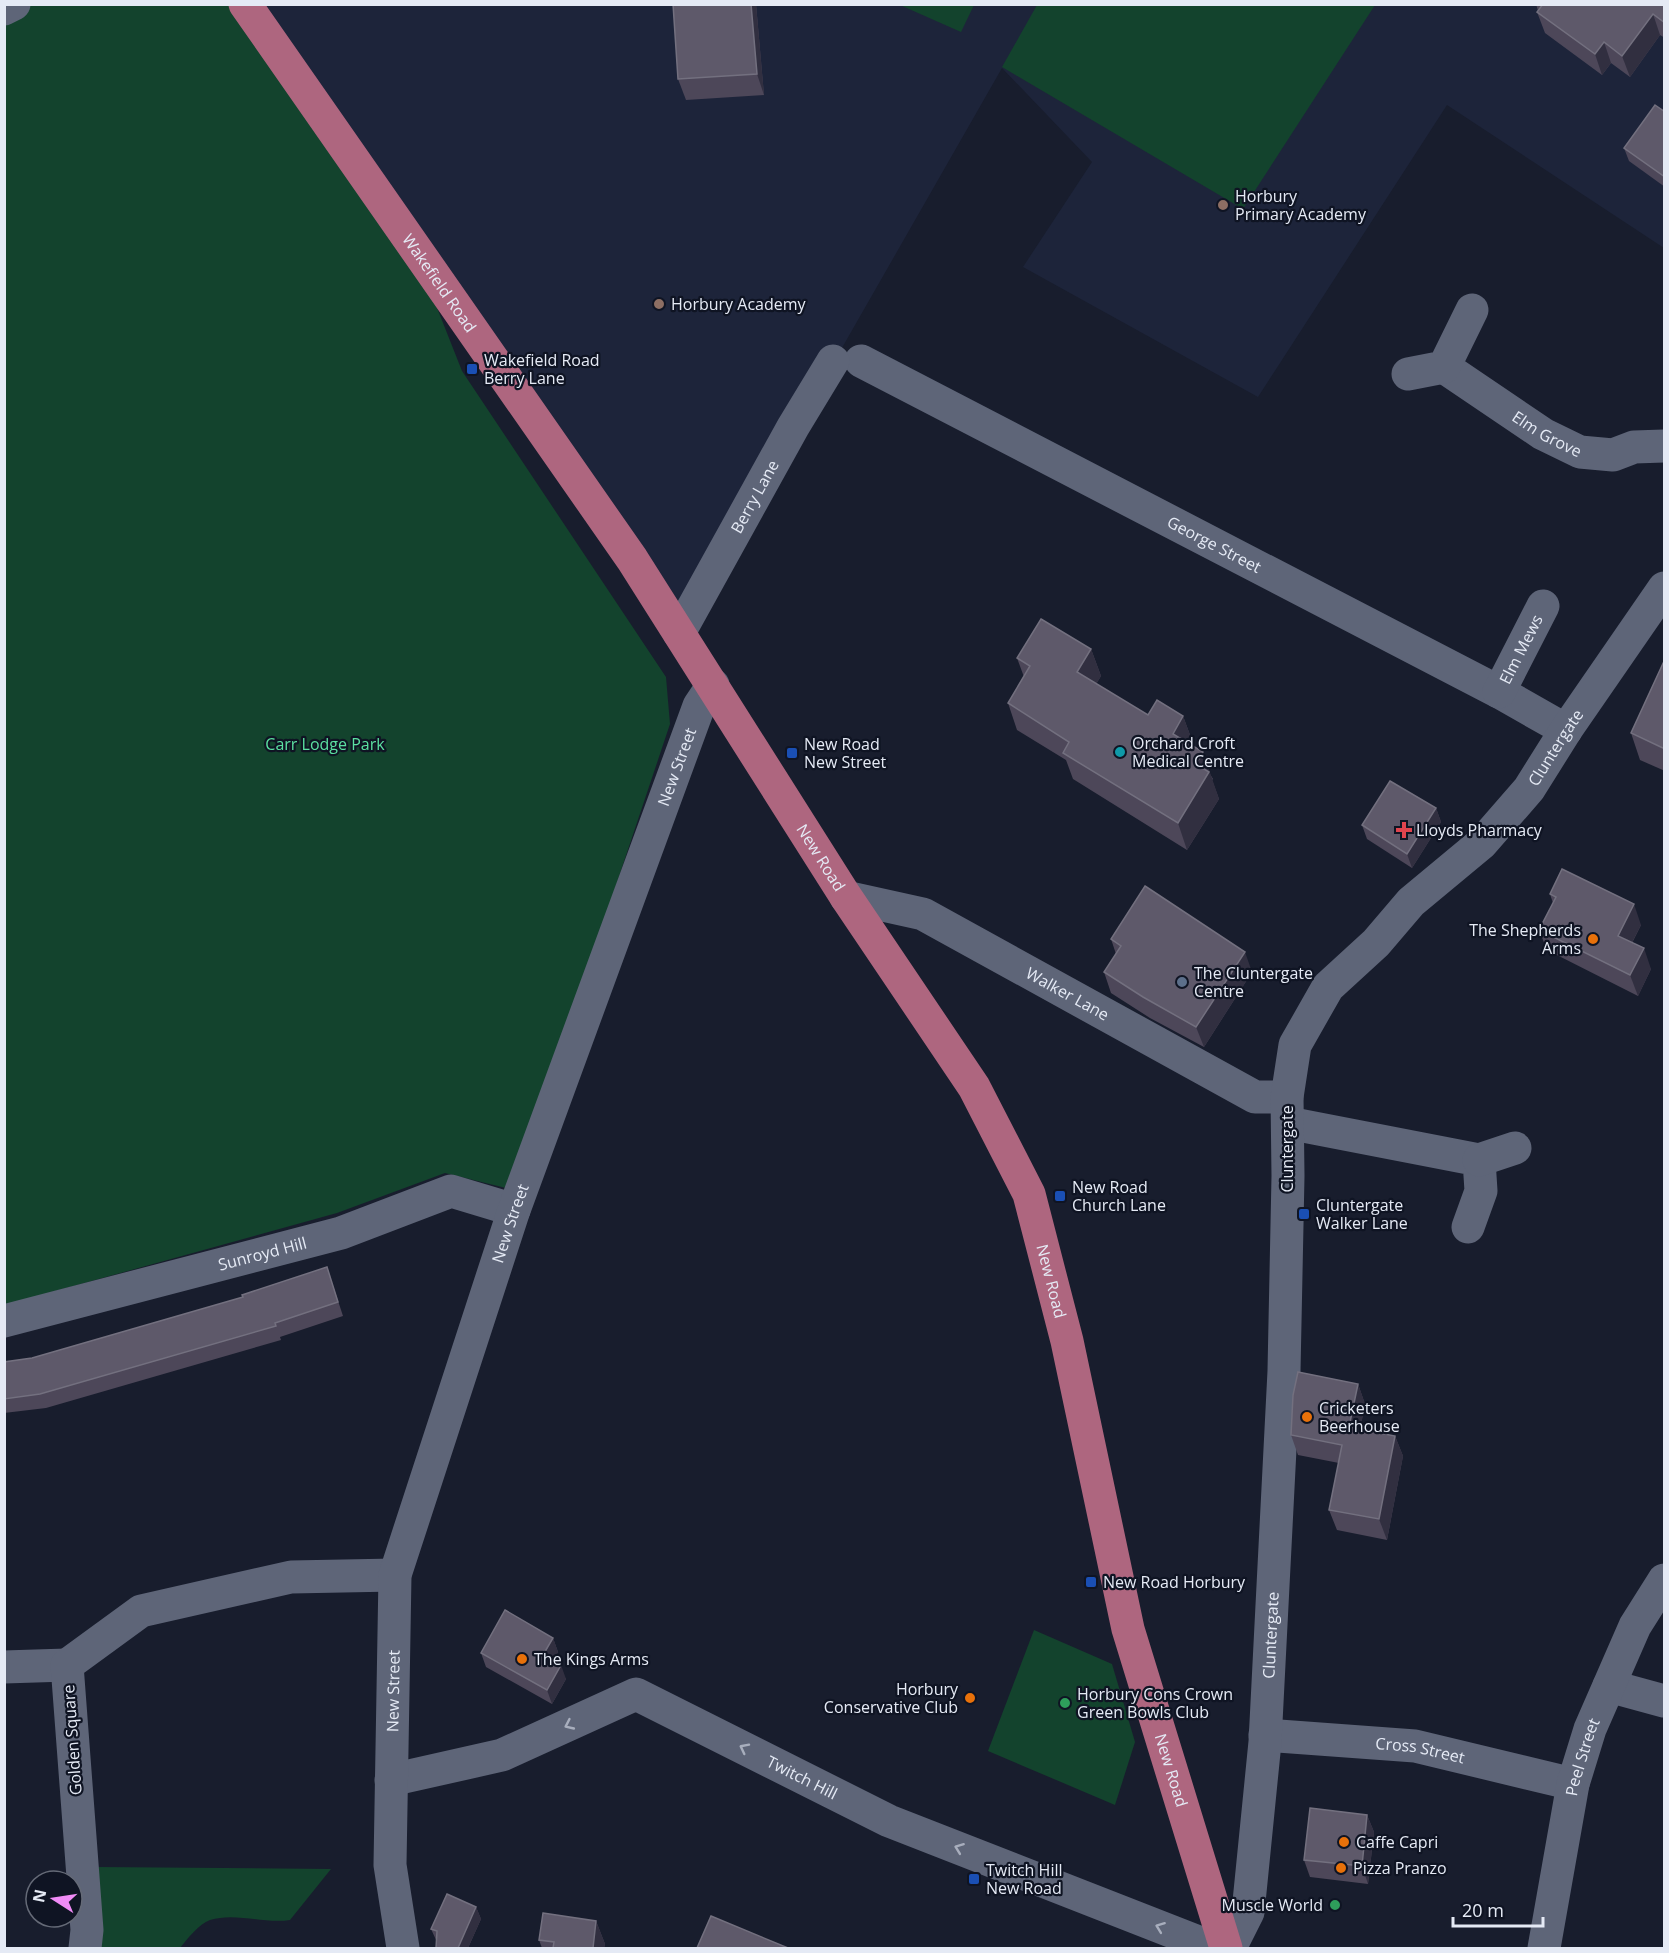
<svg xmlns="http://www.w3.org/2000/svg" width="1669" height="1953" font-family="'Open Sans',sans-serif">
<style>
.built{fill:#1d243a}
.green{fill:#13432d}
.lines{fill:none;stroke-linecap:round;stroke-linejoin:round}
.minor{stroke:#5e6578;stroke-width:33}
.major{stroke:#ae667f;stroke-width:33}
.wall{fill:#4d4759}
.shaded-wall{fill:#312f40}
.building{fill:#5e596a;stroke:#73707f;stroke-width:1.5}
.oneway{stroke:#a8aebd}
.education-dot{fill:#8d6e63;stroke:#0f1423;stroke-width:2}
.transit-dot{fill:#1a4fb4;stroke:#0f1423;stroke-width:2}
.culture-dot{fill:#0f9aa8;stroke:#0f1423;stroke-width:2}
.health-dot{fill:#e0444e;stroke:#0f1423;stroke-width:2}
.food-dot{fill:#e8710a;stroke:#0f1423;stroke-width:2}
.service-dot{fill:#5c6f8a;stroke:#0f1423;stroke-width:2}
.leisure-dot{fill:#2e9e5b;stroke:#0f1423;stroke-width:2}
.labels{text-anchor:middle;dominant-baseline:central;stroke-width:4.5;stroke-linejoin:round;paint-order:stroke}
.poi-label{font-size:16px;fill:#e5eaf5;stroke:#0f1423;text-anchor:start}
.street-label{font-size:16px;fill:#e5eaf5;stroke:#0f1423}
.park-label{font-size:16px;fill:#5be0a1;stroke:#0f1423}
</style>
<rect width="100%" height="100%" fill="#181d2d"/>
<!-- built -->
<path class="built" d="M 245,5 L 1664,5 L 1664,248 L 1447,105 L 1258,397 L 1023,267 L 1092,162 L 1002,68 L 679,633 Z"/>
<!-- green -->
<g class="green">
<path d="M 14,4 L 245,5 L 413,247 L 462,371 L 666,677 L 670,724 L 514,1190 L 445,1173 L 337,1213 L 5,1305 L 4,9 Z"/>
<path d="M 900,5 L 974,4 L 974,5 L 961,32 Z"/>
<path d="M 1037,5 L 1037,4 L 1375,5 L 1243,209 L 1002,67 Z"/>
<path d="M 1034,1630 L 1112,1664 L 1135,1742 L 1115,1805 L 988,1751 Z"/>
<path d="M 97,1867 L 331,1869 L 290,1920 C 264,1924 235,1912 210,1920 C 199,1924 187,1939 180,1948 L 99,1948 Z"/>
</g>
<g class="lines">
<!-- minor -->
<g class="minor">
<path d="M 4,9 L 14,4"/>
<path id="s1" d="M 861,361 L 1499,692 L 1566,730"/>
<path id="s2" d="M 1444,367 L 1543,434 L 1580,452 L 1613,455 L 1634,447 L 1664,446"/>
<path d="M 1408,374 L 1444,367 L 1472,310"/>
<path id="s3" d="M 679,633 L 793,427 L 833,361"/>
<path id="s4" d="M 1499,692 L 1543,606"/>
<path id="s5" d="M 846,897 L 923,914 L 1255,1097 L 1287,1097"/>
<path d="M 1288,1123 L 1479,1160 L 1481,1191 L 1468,1227"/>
<path d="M 1479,1160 L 1515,1148"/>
<path id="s6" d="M 4,1321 L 341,1233 L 451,1191 L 514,1210"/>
<path d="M 4,1667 L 67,1665"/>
<path d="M 1609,1686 L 1664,1701"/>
<path id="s7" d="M 1265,1735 L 1415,1746 L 1573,1784"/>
<path id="s8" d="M 391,1780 L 502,1755 L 636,1694 L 889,1821 L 1214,1948"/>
<path d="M 85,1948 L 87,1930 L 67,1665 L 141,1611 L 291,1577 L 395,1575"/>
<path id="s9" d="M 403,1948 L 390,1865 L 395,1575 L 514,1210 L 699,706 L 713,685"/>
<path id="s10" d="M 1230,1948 L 1248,1912 L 1265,1742 L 1284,1371 L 1288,1176 L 1287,1097 L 1295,1045 L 1328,987 L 1376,943 L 1411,902 L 1482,843 L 1529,789 L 1566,730 L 1664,588"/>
<path id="s11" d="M 1544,1948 L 1573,1784 L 1590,1729 L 1635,1626 L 1664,1580"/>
</g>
<!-- major -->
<path class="major" id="s12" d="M 245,4 L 632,559 L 846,897 L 974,1087 L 1029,1194 L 1067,1341 L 1128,1629 L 1226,1948"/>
</g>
<!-- wall -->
<g class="wall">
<path d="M 673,4 L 756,4 L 764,95 L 686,100 L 678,79 Z"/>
<path d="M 1536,4 L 1665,4 L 1665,38 L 1660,35 L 1630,77 L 1611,63 L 1602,75 L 1545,33 L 1537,12 L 1538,11 Z"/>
<path d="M 1665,112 L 1665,187 L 1629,161 L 1624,148 Z"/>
<path d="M 1091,649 L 1101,676 L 1096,684 L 1148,715 L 1183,716 L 1193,743 L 1192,745 L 1213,779 L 1212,780 L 1219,799 L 1187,850 L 1073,779 L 1066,760 L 1017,730 L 1008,703 L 1024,677 L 1017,658 Z"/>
<path d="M 1665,659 L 1665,771 L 1640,760 L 1631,733 Z"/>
<path d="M 1436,808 L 1441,822 L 1412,868 L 1367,839 L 1362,825 Z"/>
<path d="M 1550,894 L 1641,925 L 1632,943 L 1651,969 L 1638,996 L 1547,950 L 1539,930 L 1553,903 Z"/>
<path d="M 1111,939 L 1252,972 L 1204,1047 L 1150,1018 L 1111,993 L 1104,972 L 1116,954 Z"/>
<path d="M 327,1267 L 343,1316 L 280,1337 L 281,1340 L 46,1408 L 4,1413 L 4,1362 L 32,1358 L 243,1297 Z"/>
<path d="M 1358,1384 L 1365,1404 L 1360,1429 L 1395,1436 L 1403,1456 L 1387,1540 L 1337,1530 L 1329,1510 L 1339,1463 L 1298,1455 L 1291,1435 Z"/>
<path d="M 553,1638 L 558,1652 L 553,1661 L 566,1679 L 552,1704 L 486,1667 L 481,1653 Z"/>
<path d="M 1367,1815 L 1374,1832 L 1368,1884 L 1310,1877 L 1304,1860 Z"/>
<path d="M 476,1907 L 481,1919 L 468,1948 L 436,1948 L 437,1942 L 431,1929 Z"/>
<path d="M 596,1921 L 605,1944 L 604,1948 L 542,1948 L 539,1940 Z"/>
</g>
<!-- shaded-wall -->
<g class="shaded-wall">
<path d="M 751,4 L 756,4 L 764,95 L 757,74 Z"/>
<path d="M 1653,14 L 1660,35 L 1630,77 L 1622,56 Z"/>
<path d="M 1604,42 L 1611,63 L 1602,75 L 1595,54 Z"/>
<path d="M 1091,649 L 1101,676 L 1087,699 L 1077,672 Z"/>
<path d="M 1183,716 L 1193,743 L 1183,761 L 1173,734 Z"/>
<path d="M 1203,752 L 1219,799 L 1187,850 L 1178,823 L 1196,764 Z"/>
<path d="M 1436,808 L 1441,822 L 1412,868 L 1407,854 Z"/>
<path d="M 1634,904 L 1641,925 L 1625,956 L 1618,936 Z"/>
<path d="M 1644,948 L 1651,969 L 1638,996 L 1630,975 Z"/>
<path d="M 1245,952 L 1252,972 L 1204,1047 L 1196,1027 Z"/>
<path d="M 1358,1384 L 1365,1404 L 1357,1447 L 1349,1427 Z"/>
<path d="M 1395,1436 L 1403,1456 L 1387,1540 L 1379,1519 Z"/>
<path d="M 553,1638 L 558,1652 L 549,1669 L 543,1655 Z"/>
<path d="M 561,1665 L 566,1679 L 552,1704 L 547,1690 Z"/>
<path d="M 1367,1815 L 1374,1832 L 1368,1884 L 1362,1866 Z"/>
<path d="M 476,1907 L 481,1919 L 468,1948 L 458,1948 Z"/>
<path d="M 596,1921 L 605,1944 L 604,1948 L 593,1948 Z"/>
</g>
<!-- building -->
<g class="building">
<path d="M 673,4 L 751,4 L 757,74 L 678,79 Z"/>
<path d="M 1543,4 L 1665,4 L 1665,23 L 1653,14 L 1622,56 L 1604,42 L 1595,54 L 1537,12 Z"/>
<path d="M 1655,105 L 1665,112 L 1665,177 L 1624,148 Z"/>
<path d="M 1041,619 L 1091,649 L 1077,672 L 1148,715 L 1157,700 L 1183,716 L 1173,734 L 1203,752 L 1196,764 L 1209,772 L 1178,823 L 1063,753 L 1069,742 L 1008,703 L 1030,666 L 1017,658 Z"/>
<path d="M 1665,659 L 1665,749 L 1631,733 Z"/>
<path d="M 1390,781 L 1436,808 L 1407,854 L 1362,825 Z"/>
<path d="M 1562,869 L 1634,904 L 1618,936 L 1644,948 L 1630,975 L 1539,930 L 1556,897 L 1550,894 Z"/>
<path d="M 1145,886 L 1245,952 L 1196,1027 L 1143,997 L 1104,972 L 1121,946 L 1111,939 Z"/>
<path d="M 327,1267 L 338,1302 L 275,1323 L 276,1326 L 40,1394 L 4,1399 L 4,1362 L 32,1358 L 243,1297 L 242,1295 Z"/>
<path d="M 1298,1372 L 1358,1384 L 1349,1427 L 1395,1436 L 1379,1519 L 1329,1510 L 1342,1445 L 1291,1435 L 1293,1395 Z"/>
<path d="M 505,1610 L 553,1638 L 543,1655 L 561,1665 L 547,1690 L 481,1653 Z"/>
<path d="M 1310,1808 L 1367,1815 L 1362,1866 L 1304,1860 Z"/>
<path d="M 447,1894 L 476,1907 L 458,1948 L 436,1948 L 437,1931 L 431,1929 Z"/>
<path d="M 543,1913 L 596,1921 L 593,1948 L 553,1948 L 554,1942 L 539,1940 Z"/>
<path d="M 711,1916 L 788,1948 L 697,1948 Z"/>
</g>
<!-- one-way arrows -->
<defs><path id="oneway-chevron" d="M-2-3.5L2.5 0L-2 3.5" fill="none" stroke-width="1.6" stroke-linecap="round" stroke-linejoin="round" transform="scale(1.5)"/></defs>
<g class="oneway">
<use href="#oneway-chevron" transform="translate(569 1725) rotate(155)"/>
<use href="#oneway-chevron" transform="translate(744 1748) rotate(-153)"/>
<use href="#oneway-chevron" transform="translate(959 1848) rotate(-159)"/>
<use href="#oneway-chevron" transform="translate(1160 1927) rotate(-159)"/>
</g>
<!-- markers -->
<g class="education-dot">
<circle cx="1223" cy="205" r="6"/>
<circle cx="659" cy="304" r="6"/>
</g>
<g class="transit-dot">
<rect x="466" y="363" width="12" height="12" rx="3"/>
<rect x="786" y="747" width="12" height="12" rx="3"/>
<rect x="1054" y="1190" width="12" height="12" rx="3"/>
<rect x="1298" y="1208" width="12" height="12" rx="3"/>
<rect x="1085" y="1576" width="12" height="12" rx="3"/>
<rect x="968" y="1873" width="12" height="12" rx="3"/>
</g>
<circle class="culture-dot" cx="1120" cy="752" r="6"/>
<path class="health-dot" d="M1401 821h6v6h6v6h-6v6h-6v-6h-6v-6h6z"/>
<g class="food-dot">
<circle cx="1593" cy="939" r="6"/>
<circle cx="1307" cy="1417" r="6"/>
<circle cx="522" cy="1659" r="6"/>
<circle cx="970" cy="1698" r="6"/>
<circle cx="1344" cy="1842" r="6"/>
<circle cx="1341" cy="1868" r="6"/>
</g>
<circle class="service-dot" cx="1182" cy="982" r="6"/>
<g class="leisure-dot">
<circle cx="1065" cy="1703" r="6"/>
<circle cx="1335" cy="1905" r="6"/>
</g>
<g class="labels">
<!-- poi labels -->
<g class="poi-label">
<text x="1235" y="196">Horbury<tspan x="1235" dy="18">Primary Academy</tspan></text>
<text x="671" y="304">Horbury Academy</text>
<text x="484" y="360">Wakefield Road<tspan x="484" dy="18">Berry Lane</tspan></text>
<text x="1132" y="743">Orchard Croft<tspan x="1132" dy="18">Medical Centre</tspan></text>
<text x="804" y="744">New Road<tspan x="804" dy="18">New Street</tspan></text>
<text x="1416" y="830">Lloyds Pharmacy</text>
<text x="1581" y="930" text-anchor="end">The Shepherds<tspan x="1581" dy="18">Arms</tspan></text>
<text x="1194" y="973">The Cluntergate<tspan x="1194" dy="18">Centre</tspan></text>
<text x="1072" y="1187">New Road<tspan x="1072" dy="18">Church Lane</tspan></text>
<text x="1316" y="1205">Cluntergate<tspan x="1316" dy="18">Walker Lane</tspan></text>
<text x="1319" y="1408">Cricketers<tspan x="1319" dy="18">Beerhouse</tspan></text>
<text x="1103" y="1582">New Road Horbury</text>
<text x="534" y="1659">The Kings Arms</text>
<text x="958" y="1689" text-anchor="end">Horbury<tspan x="958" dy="18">Conservative Club</tspan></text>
<text x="1077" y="1694">Horbury Cons Crown<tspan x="1077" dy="18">Green Bowls Club</tspan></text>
<text x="1356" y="1842">Caffe Capri</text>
<text x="1353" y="1868">Pizza Pranzo</text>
<text x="986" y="1870">Twitch Hill<tspan x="986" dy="18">New Road</tspan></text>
<text x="1323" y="1905" text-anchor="end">Muscle World</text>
</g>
<!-- street labels -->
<g class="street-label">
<text stroke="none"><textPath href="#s12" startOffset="340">Wakefield Road</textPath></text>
<text stroke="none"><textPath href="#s2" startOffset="123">Elm Grove</textPath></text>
<text stroke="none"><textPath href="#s3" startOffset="156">Berry Lane</textPath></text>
<text stroke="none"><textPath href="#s1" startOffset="398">George Street</textPath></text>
<text stroke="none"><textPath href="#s4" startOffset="48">Elm Mews</textPath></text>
<text stroke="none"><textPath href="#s10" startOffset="1308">Cluntergate</textPath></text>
<text stroke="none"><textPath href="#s9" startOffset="1230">New Street</textPath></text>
<text stroke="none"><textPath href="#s12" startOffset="1030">New Road</textPath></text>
<text stroke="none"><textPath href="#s5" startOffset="244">Walker Lane</textPath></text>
<text transform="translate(1287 1149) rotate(-90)">Cluntergate</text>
<text stroke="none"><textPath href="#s9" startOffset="744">New Street</textPath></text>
<text stroke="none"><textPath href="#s6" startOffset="267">Sunroyd Hill</textPath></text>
<text stroke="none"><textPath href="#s12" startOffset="1516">New Road</textPath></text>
<text stroke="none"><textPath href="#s10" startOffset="318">Cluntergate</textPath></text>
<text stroke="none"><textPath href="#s9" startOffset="258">New Street</textPath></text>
<text transform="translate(72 1740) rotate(-94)">Golden Square</text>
<text stroke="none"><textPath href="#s7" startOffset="156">Cross Street</textPath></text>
<text stroke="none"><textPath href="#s11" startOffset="195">Peel Street</textPath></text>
<text stroke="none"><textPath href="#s12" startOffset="2020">New Road</textPath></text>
<text stroke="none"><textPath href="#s8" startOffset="447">Twitch Hill</textPath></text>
</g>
<!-- park labels -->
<g class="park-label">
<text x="325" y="744">Carr Lodge Park</text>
</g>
</g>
<!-- border -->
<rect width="1669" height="1953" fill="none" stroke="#e5eaf5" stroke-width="12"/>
<!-- north arrow -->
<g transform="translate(54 1899) rotate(282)"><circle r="28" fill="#0f1423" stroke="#656a77" stroke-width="1.5"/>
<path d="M0-4.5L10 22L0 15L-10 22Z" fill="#f08bf6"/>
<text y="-9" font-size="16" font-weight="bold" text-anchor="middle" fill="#e5eaf5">N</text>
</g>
<!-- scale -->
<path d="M1453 1917v9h90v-9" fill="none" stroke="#e5eaf5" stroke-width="3"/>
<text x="1462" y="1917" font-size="18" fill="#e5eaf5" stroke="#0f1423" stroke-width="4.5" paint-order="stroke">20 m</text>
</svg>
